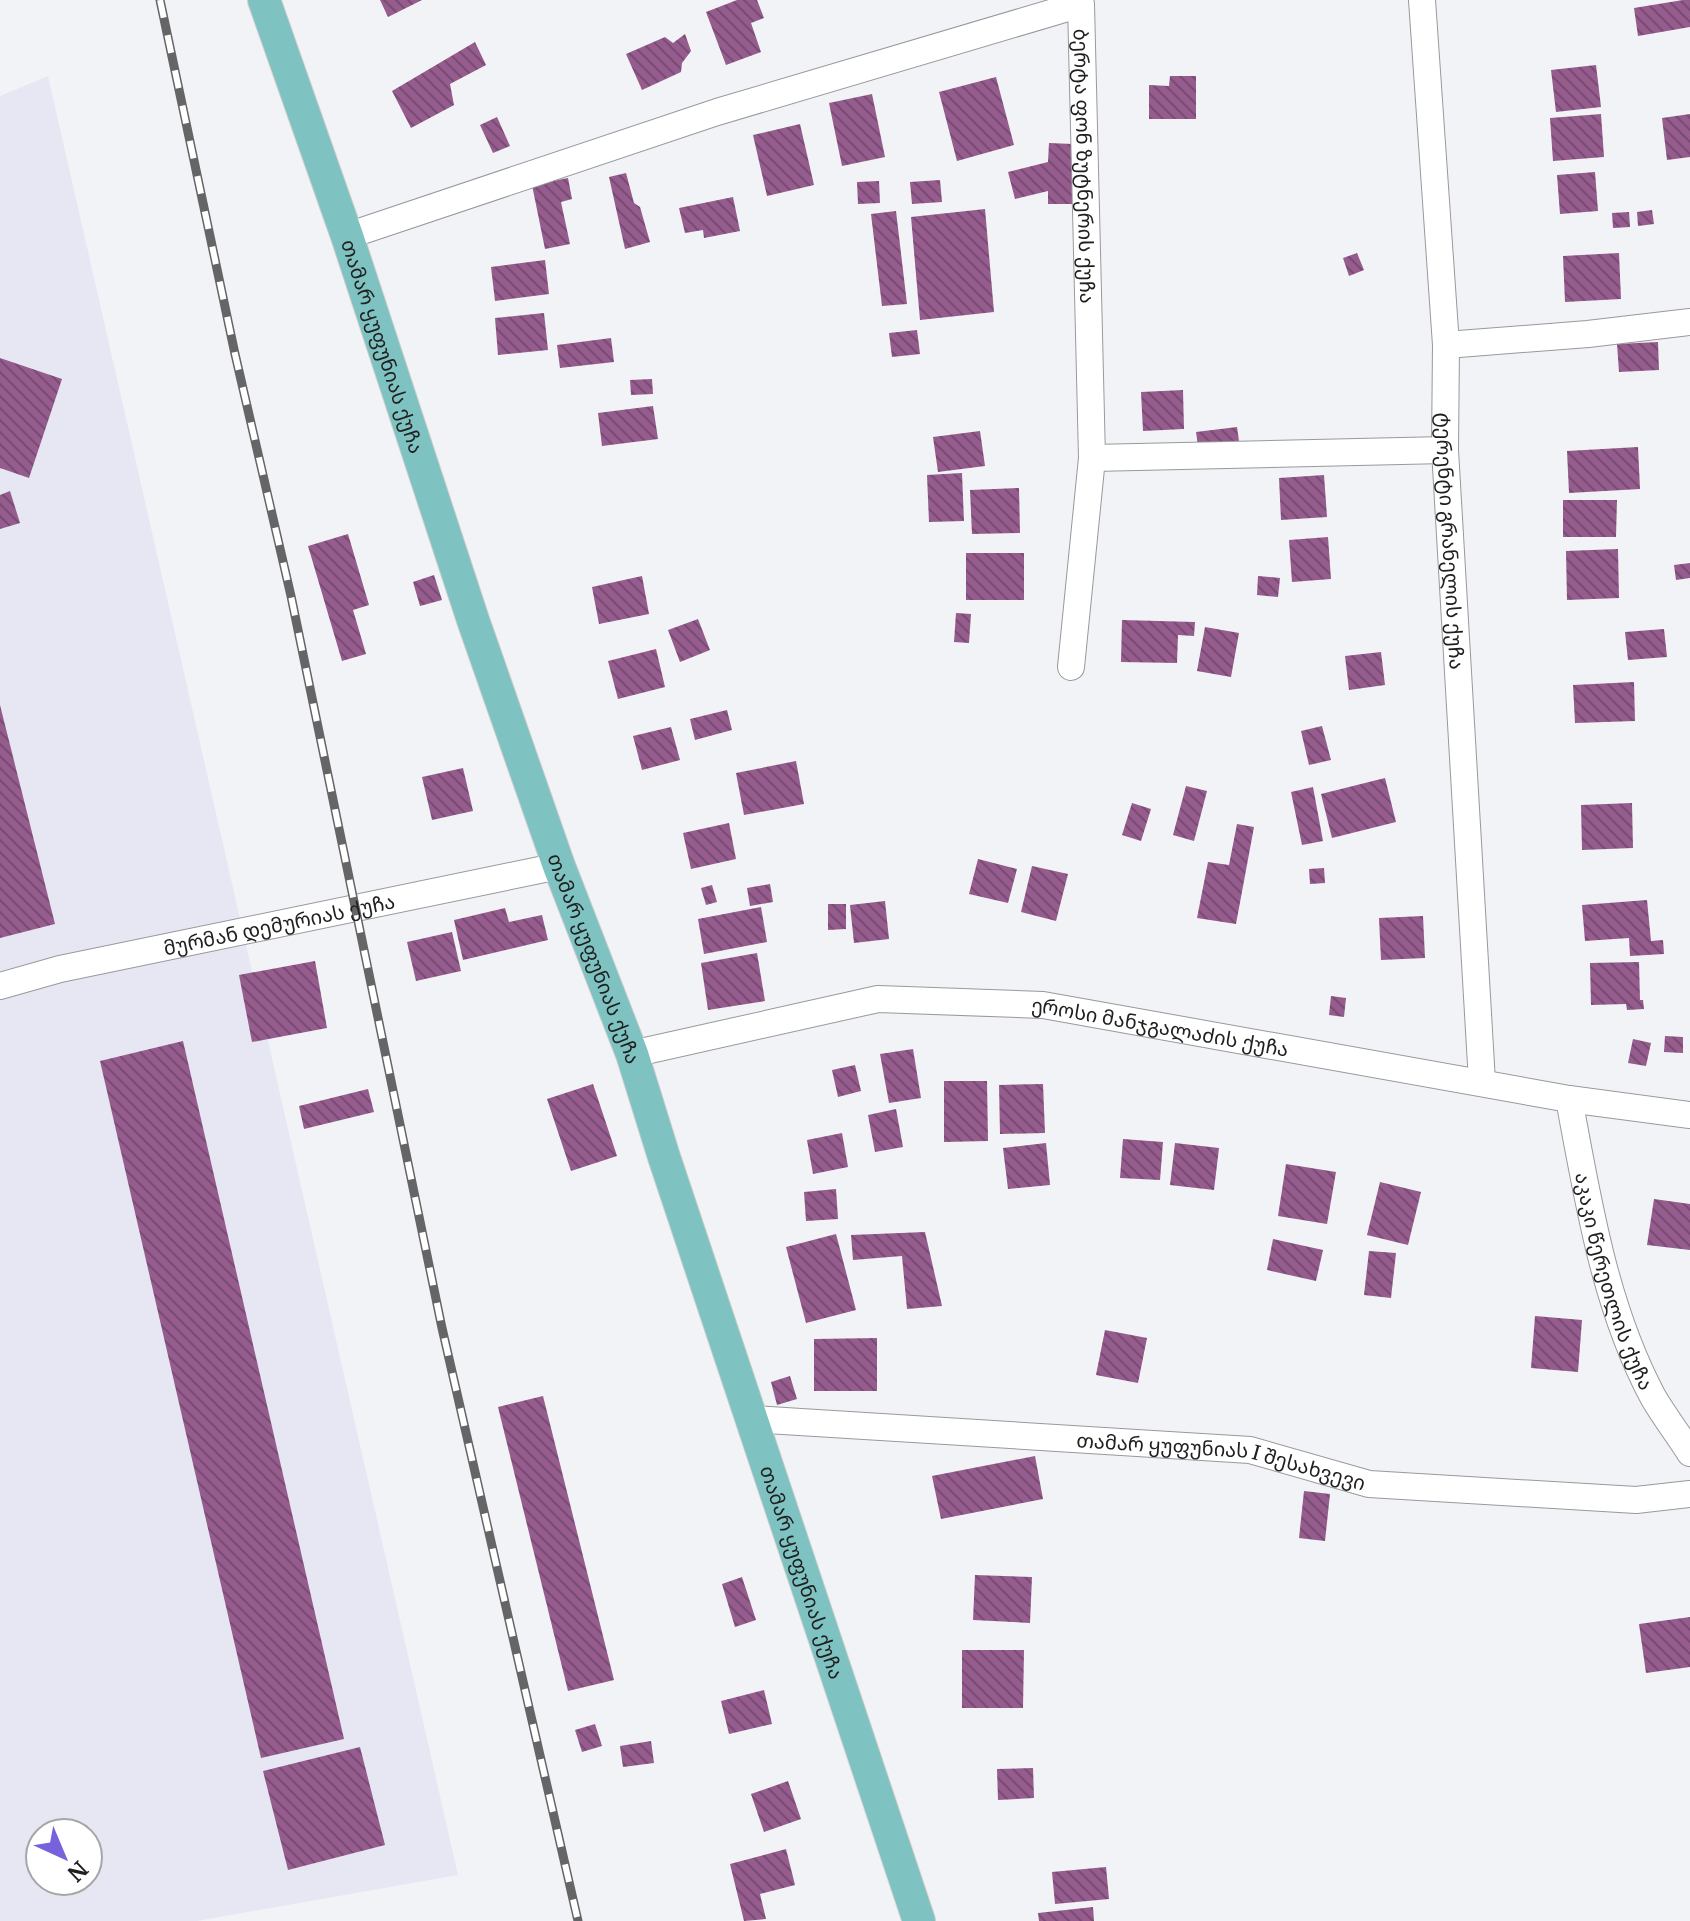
<svg xmlns="http://www.w3.org/2000/svg" width="1690" height="1921" font-family="Merriweather,'Noto Sans Georgian',serif">
<style>
.built{fill:#e6e7f3;fill-rule:evenodd}
.building{fill:url(#building-back-hatch)}
.lines{fill:none;stroke-linecap:round;stroke-linejoin:round}
.minor-casing{stroke:#98999c;stroke-width:28}
.major-casing{stroke:#cecece;stroke-width:34}
.minor{stroke:#fff;stroke-width:26}
.major{stroke:#7ec2c1;stroke-width:32}
.rail-casing{stroke:#656567;stroke-width:9}
.rail{stroke:#fff;stroke-width:6;stroke-dasharray:18;stroke-linecap:butt}
.labels{text-anchor:middle;dominant-baseline:central;stroke-width:6;stroke-linejoin:round;paint-order:stroke}
.street-label{font-size:20px;fill:#202021;stroke:#fff}
</style>
<defs>
<pattern id="building-back-hatch" width="6" height="6" patternUnits="userSpaceOnUse" patternTransform="scale(2)"><rect width="6" height="6" fill="#955c8d"/><path d="M-1 5l2 2M0 0l6 6M5-1l2 2" fill="none" stroke="#794c73"/></pattern>
</defs>
<rect width="100%" height="100%" fill="#f2f3f7"/>
<!-- built -->
<path class="built" d="M 48,76 L 458,1875 L 197,1921 L 0,1921 L 0,96 ZM 40,1833 L 88,1833 L 88,1881 L 40,1881 Z"/>
<!-- building -->
<g class="building">
<path d="M 380,0 L 422,0 L 388,17 Z"/>
<path d="M 737,0 L 757,0 L 764,18 L 751,23 L 761,52 L 726,65 L 706,12 Z"/>
<path d="M 1683,0 L 1690,0 L 1690,27 L 1638,36 L 1634,8 Z"/>
<path d="M 685,34 L 691,51 L 682,63 L 681,72 L 642,90 L 626,54 L 665,37 L 673,43 Z"/>
<path d="M 475,42 L 486,65 L 450,84 L 454,105 L 411,128 L 392,91 Z"/>
<path d="M 1596,65 L 1601,107 L 1556,112 L 1551,70 Z"/>
<path d="M 1170,76 L 1196,76 L 1196,119 L 1149,119 L 1149,85 L 1169,86 Z"/>
<path d="M 996,77 L 1014,145 L 957,161 L 939,92 Z"/>
<path d="M 872,94 L 885,157 L 842,166 L 829,103 Z"/>
<path d="M 1601,114 L 1604,157 L 1553,161 L 1550,118 Z"/>
<path d="M 1690,114 L 1690,157 L 1667,160 L 1662,118 Z"/>
<path d="M 497,117 L 510,146 L 493,153 L 480,125 Z"/>
<path d="M 800,124 L 814,185 L 767,196 L 753,135 Z"/>
<path d="M 1049,143 L 1073,144 L 1072,204 L 1048,204 L 1048,191 L 1015,199 L 1008,172 L 1048,162 Z"/>
<path d="M 1595,172 L 1598,211 L 1560,214 L 1557,175 Z"/>
<path d="M 626,173 L 634,203 L 640,207 L 650,242 L 625,249 L 609,177 Z"/>
<path d="M 568,178 L 572,199 L 561,202 L 570,244 L 545,249 L 532,185 Z"/>
<path d="M 940,180 L 942,202 L 912,204 L 910,182 Z"/>
<path d="M 879,181 L 880,203 L 858,204 L 857,182 Z"/>
<path d="M 733,197 L 740,231 L 704,238 L 703,230 L 685,233 L 679,208 Z"/>
<path d="M 985,209 L 994,312 L 920,320 L 911,217 Z"/>
<path d="M 1652,210 L 1654,224 L 1638,226 L 1637,212 Z"/>
<path d="M 896,211 L 907,304 L 882,306 L 871,214 Z"/>
<path d="M 1629,212 L 1630,227 L 1613,228 L 1612,213 Z"/>
<path d="M 1357,253 L 1364,270 L 1349,276 L 1343,258 Z"/>
<path d="M 1619,253 L 1621,299 L 1565,302 L 1563,256 Z"/>
<path d="M 545,260 L 549,294 L 495,301 L 491,267 Z"/>
<path d="M 544,313 L 548,350 L 498,355 L 495,318 Z"/>
<path d="M 917,330 L 920,354 L 892,357 L 889,333 Z"/>
<path d="M 611,338 L 614,362 L 560,368 L 557,345 Z"/>
<path d="M 1658,342 L 1659,370 L 1619,372 L 1617,344 Z"/>
<path d="M 0,358 L 62,379 L 29,478 L 0,468 Z"/>
<path d="M 652,379 L 653,394 L 631,395 L 630,380 Z"/>
<path d="M 1183,390 L 1184,429 L 1143,431 L 1141,392 Z"/>
<path d="M 653,406 L 658,439 L 602,446 L 598,413 Z"/>
<path d="M 1237,427 L 1239,441 L 1198,446 L 1196,432 Z"/>
<path d="M 980,431 L 985,466 L 938,472 L 933,437 Z"/>
<path d="M 1638,447 L 1640,489 L 1569,493 L 1567,451 Z"/>
<path d="M 962,473 L 964,521 L 929,522 L 927,475 Z"/>
<path d="M 1324,475 L 1327,517 L 1281,520 L 1279,478 Z"/>
<path d="M 1019,488 L 1020,533 L 972,534 L 970,490 Z"/>
<path d="M 10,491 L 20,523 L 0,529 L 0,495 Z"/>
<path d="M 1563,500 L 1617,500 L 1616,537 L 1563,537 Z"/>
<path d="M 348,534 L 369,605 L 353,610 L 366,654 L 342,661 L 308,546 Z"/>
<path d="M 1328,537 L 1331,579 L 1292,582 L 1289,540 Z"/>
<path d="M 1618,549 L 1619,598 L 1567,600 L 1566,551 Z"/>
<rect x="966" y="553" width="58" height="47"/>
<path d="M 1690,563 L 1690,578 L 1676,580 L 1674,565 Z"/>
<path d="M 434,575 L 442,600 L 420,606 L 413,582 Z"/>
<path d="M 642,576 L 649,614 L 599,624 L 592,587 Z"/>
<path d="M 1258,576 L 1280,578 L 1278,597 L 1257,595 Z"/>
<path d="M 956,613 L 971,614 L 969,643 L 954,642 Z"/>
<path d="M 698,619 L 710,650 L 680,662 L 668,630 Z"/>
<path d="M 1122,620 L 1195,622 L 1194,636 L 1178,635 L 1177,663 L 1121,662 Z"/>
<path d="M 1205,627 L 1239,633 L 1231,677 L 1197,671 Z"/>
<path d="M 1664,629 L 1667,657 L 1628,660 L 1625,632 Z"/>
<path d="M 656,649 L 665,687 L 618,699 L 608,661 Z"/>
<path d="M 1381,652 L 1385,685 L 1349,690 L 1345,656 Z"/>
<path d="M 1634,682 L 1635,721 L 1575,723 L 1573,685 Z"/>
<path d="M 0,705 L 55,924 L 0,938 Z"/>
<path d="M 727,710 L 732,730 L 695,740 L 690,719 Z"/>
<path d="M 1322,726 L 1331,760 L 1309,765 L 1301,731 Z"/>
<path d="M 671,727 L 680,760 L 642,770 L 633,736 Z"/>
<path d="M 796,761 L 804,804 L 744,815 L 736,773 Z"/>
<path d="M 463,768 L 473,811 L 432,820 L 422,777 Z"/>
<path d="M 1385,778 L 1396,822 L 1332,838 L 1321,794 Z"/>
<path d="M 1186,786 L 1207,791 L 1194,841 L 1173,835 Z"/>
<path d="M 1313,787 L 1323,841 L 1302,845 L 1291,792 Z"/>
<path d="M 1132,803 L 1151,809 L 1141,841 L 1122,835 Z"/>
<path d="M 1632,803 L 1633,848 L 1582,850 L 1581,805 Z"/>
<path d="M 729,823 L 736,859 L 691,869 L 683,833 Z"/>
<path d="M 1237,824 L 1254,827 L 1236,924 L 1197,918 L 1208,862 L 1229,865 Z"/>
<path d="M 978,859 L 1017,869 L 1008,903 L 969,894 Z"/>
<path d="M 1032,866 L 1068,874 L 1056,921 L 1021,912 Z"/>
<path d="M 1324,868 L 1325,883 L 1310,884 L 1309,869 Z"/>
<path d="M 770,884 L 773,902 L 750,906 L 747,888 Z"/>
<path d="M 712,885 L 717,902 L 706,905 L 701,888 Z"/>
<path d="M 1647,900 L 1651,941 L 1663,940 L 1664,954 L 1630,956 L 1629,938 L 1585,941 L 1582,905 Z"/>
<path d="M 885,901 L 889,939 L 854,943 L 850,905 Z"/>
<path d="M 828,904 L 846,904 L 846,929 L 828,930 Z"/>
<path d="M 761,907 L 767,942 L 704,954 L 698,919 Z"/>
<path d="M 505,908 L 509,922 L 542,915 L 548,940 L 463,960 L 454,920 Z"/>
<path d="M 1423,916 L 1425,958 L 1381,960 L 1379,918 Z"/>
<path d="M 452,932 L 461,971 L 416,981 L 407,942 Z"/>
<path d="M 757,953 L 765,1001 L 708,1010 L 701,963 Z"/>
<path d="M 315,961 L 327,1028 L 252,1042 L 239,975 Z"/>
<path d="M 1639,962 L 1640,1000 L 1643,1000 L 1644,1009 L 1627,1010 L 1626,1004 L 1591,1005 L 1590,963 Z"/>
<path d="M 1331,996 L 1346,998 L 1344,1017 L 1329,1015 Z"/>
<path d="M 1665,1036 L 1683,1037 L 1683,1053 L 1664,1052 Z"/>
<path d="M 1633,1039 L 1651,1043 L 1646,1066 L 1628,1063 Z"/>
<path d="M 183,1041 L 344,1739 L 261,1758 L 100,1061 Z"/>
<path d="M 913,1049 L 921,1098 L 889,1103 L 880,1054 Z"/>
<path d="M 855,1065 L 861,1091 L 838,1097 L 832,1070 Z"/>
<path d="M 944,1081 L 987,1081 L 988,1141 L 944,1142 Z"/>
<path d="M 593,1084 L 617,1156 L 571,1171 L 547,1099 Z"/>
<path d="M 1043,1084 L 1045,1133 L 1000,1134 L 999,1085 Z"/>
<path d="M 368,1089 L 374,1112 L 304,1129 L 299,1106 Z"/>
<path d="M 896,1109 L 903,1147 L 875,1152 L 868,1115 Z"/>
<path d="M 842,1133 L 848,1167 L 813,1174 L 807,1140 Z"/>
<path d="M 1123,1139 L 1163,1142 L 1160,1180 L 1120,1178 Z"/>
<path d="M 1046,1143 L 1050,1185 L 1008,1189 L 1003,1148 Z"/>
<path d="M 1175,1143 L 1219,1148 L 1214,1190 L 1170,1185 Z"/>
<path d="M 1286,1164 L 1336,1172 L 1327,1224 L 1278,1216 Z"/>
<path d="M 1380,1182 L 1421,1192 L 1408,1245 L 1367,1235 Z"/>
<path d="M 836,1189 L 838,1219 L 806,1221 L 804,1192 Z"/>
<path d="M 1654,1199 L 1690,1204 L 1690,1250 L 1647,1245 Z"/>
<path d="M 925,1232 L 942,1306 L 907,1309 L 902,1256 L 853,1260 L 851,1235 Z"/>
<path d="M 836,1234 L 856,1310 L 806,1323 L 786,1247 Z"/>
<path d="M 1273,1239 L 1323,1250 L 1316,1281 L 1267,1270 Z"/>
<path d="M 1369,1251 L 1396,1253 L 1391,1298 L 1364,1295 Z"/>
<path d="M 1535,1316 L 1582,1320 L 1578,1372 L 1531,1368 Z"/>
<path d="M 1105,1330 L 1147,1338 L 1138,1383 L 1096,1375 Z"/>
<path d="M 877,1338 L 877,1391 L 814,1391 L 814,1339 Z"/>
<path d="M 790,1376 L 797,1399 L 777,1405 L 771,1382 Z"/>
<path d="M 543,1396 L 614,1680 L 568,1691 L 498,1407 Z"/>
<path d="M 1035,1456 L 1043,1499 L 941,1519 L 932,1476 Z"/>
<path d="M 1304,1491 L 1330,1494 L 1325,1541 L 1299,1538 Z"/>
<path d="M 975,1575 L 1032,1577 L 1030,1623 L 973,1620 Z"/>
<path d="M 742,1577 L 756,1620 L 735,1627 L 722,1584 Z"/>
<path d="M 1690,1617 L 1690,1667 L 1646,1673 L 1639,1624 Z"/>
<path d="M 962,1650 L 1024,1650 L 1023,1708 L 962,1708 Z"/>
<path d="M 764,1690 L 772,1724 L 729,1734 L 721,1701 Z"/>
<path d="M 595,1724 L 602,1746 L 582,1752 L 575,1730 Z"/>
<path d="M 651,1741 L 654,1763 L 623,1767 L 620,1746 Z"/>
<path d="M 360,1747 L 385,1845 L 288,1870 L 263,1771 Z"/>
<path d="M 1033,1768 L 1034,1798 L 998,1800 L 997,1769 Z"/>
<path d="M 788,1781 L 801,1819 L 764,1832 L 751,1794 Z"/>
<path d="M 786,1849 L 795,1885 L 760,1894 L 766,1919 L 744,1921 L 730,1864 Z"/>
<path d="M 1106,1867 L 1109,1899 L 1055,1904 L 1052,1872 Z"/>
<path d="M 1093,1907 L 1094,1921 L 1039,1921 L 1038,1913 Z"/>
</g>
<g class="lines">
<!-- minor casing -->
<g class="minor-casing">
<g id="minor">
<path id="s1" d="M 1422,0 L 1446,345 L 1445,450 L 1482,1082"/>
<path id="s2" d="M 347,236 L 717,112 L 1081,4 L 1092,458 L 1071,667"/>
<path d="M 1446,345 L 1588,334 L 1690,322"/>
<path d="M 1092,458 L 1445,450"/>
<path id="s3" d="M 0,986 L 60,969 L 559,866"/>
<path id="s4" d="M 632,1054 L 878,999 L 1043,1005 L 1569,1099 L 1690,1115"/>
<path id="s5" d="M 1569,1099 C 1588,1200 1604,1305 1653,1397 C 1664,1416 1678,1434 1690,1453"/>
<path id="s6" d="M 752,1419 L 1250,1450 L 1369,1484 L 1636,1500 L 1690,1494"/>
</g>
</g>
<!-- major casing -->
<g class="major-casing">
<g id="major">
<path id="s7" d="M 264,0 L 347,236 L 473,620 L 559,866 L 632,1054 L 664,1157 L 919,1921"/>
</g>
</g>
<!-- minor -->
<use href="#minor" class="minor"/>
<!-- major -->
<use href="#major" class="major"/>
<!-- rail casing -->
<g class="rail-casing">
<path id="rail" d="M 160,0 L 235,354 L 291,596 L 442,1328 L 578,1921"/>
</g>
<!-- rail -->
<use href="#rail" class="rail"/>
</g>
<g class="labels">
<!-- street labels -->
<g class="street-label">
<text stroke="none"><textPath href="#s2" startOffset="932">ბერტა ფონ ზუტნერის ქუჩა</textPath></text>
<text stroke="none"><textPath href="#s7" startOffset="366">თამარ ყუფუნიას ქუჩა</textPath></text>
<text stroke="none"><textPath href="#s1" startOffset="542">ტერენტი გრანელის ქუჩა</textPath></text>
<text stroke="none"><textPath href="#s3" startOffset="286">მურმან დემურიას ქუჩა</textPath></text>
<text stroke="none"><textPath href="#s7" startOffset="1014">თამარ ყუფუნიას ქუჩა</textPath></text>
<text stroke="none"><textPath href="#s4" startOffset="536">ეროსი მანჯგალაძის ქუჩა</textPath></text>
<text stroke="none"><textPath href="#s5" startOffset="188">აკაკი წერეთლის ქუჩა</textPath></text>
<text stroke="none"><textPath href="#s6" startOffset="472">თამარ ყუფუნიას I შესახვევი</textPath></text>
<text stroke="none"><textPath href="#s7" startOffset="1662">თამარ ყუფუნიას ქუჩა</textPath></text>
</g>
</g>
<!-- north arrow -->
<g transform="translate(64 1857) rotate(136)"><circle r="38" fill="#ffffff" stroke="#a6a6a6" stroke-width="2"/>
<path d="M0-6L14 30L0 20L-14 30Z" fill="#7762dc"/>
<text y="-12" font-size="22" font-weight="bold" text-anchor="middle" fill="#202021">N</text>
</g>
</svg>
